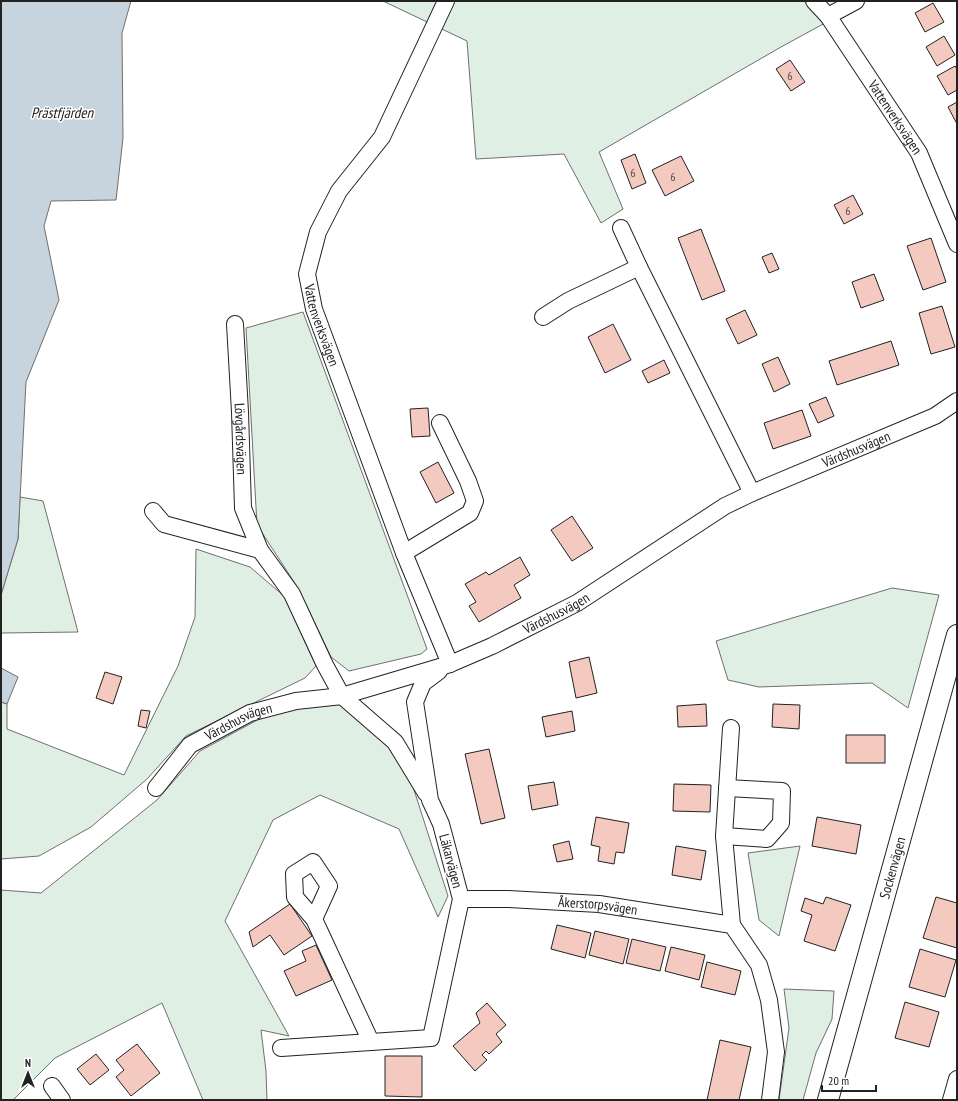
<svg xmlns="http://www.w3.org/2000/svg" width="958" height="1101" font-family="'PT Sans Narrow',sans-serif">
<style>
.green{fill:#e0efe3;stroke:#6f6f6f}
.water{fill:#c7d3dd;stroke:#6f6f6f}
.building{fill:#f3c9c0;stroke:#222}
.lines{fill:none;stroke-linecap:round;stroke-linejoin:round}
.minor-casing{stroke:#222;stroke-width:18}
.tertiary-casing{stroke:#222;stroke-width:22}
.minor{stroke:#fff;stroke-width:16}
.tertiary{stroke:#fff;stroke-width:20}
.labels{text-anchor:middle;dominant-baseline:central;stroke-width:3;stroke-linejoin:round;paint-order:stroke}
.number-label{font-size:12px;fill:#564c4a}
.street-label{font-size:14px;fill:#222;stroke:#fff}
.water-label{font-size:15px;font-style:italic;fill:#222;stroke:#fff}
</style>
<rect width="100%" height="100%" fill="#fff"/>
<!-- green -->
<g class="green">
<path d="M 383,1 L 804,1 L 825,23 L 781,47 L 599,152 L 623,209 L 601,223 L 564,154 L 476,159 L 467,41 Z"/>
<path d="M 303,312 L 427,649 L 421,654 L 349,671 L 331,657 L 298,588 L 257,525 L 246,328 Z"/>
<path d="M 20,497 L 43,501 L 78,632 L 1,633 L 1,595 L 18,539 Z"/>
<path d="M 196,549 L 250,567 L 284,596 L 316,666 L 305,678 L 186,736 L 147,779 L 91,827 L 39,856 L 1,859 L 1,702 L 7,704 L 7,729 L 124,775 L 178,666 L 195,617 Z"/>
<path d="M 892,588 L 939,595 L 908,708 L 872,683 L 759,687 L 728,680 L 716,641 Z"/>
<path d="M 323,693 L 399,743 L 448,896 L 438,917 L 399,829 L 320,795 L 273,820 L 225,921 L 289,1036 L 261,1030 L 266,1071 L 267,1100 L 203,1100 L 162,1003 L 55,1058 L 13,1100 L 1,1100 L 1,890 L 41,893 L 157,800 L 200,751 L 261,718 Z"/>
<path d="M 800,846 L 779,936 L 759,920 L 748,853 Z"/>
<path d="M 784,989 L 834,991 L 832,1019 L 816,1053 L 803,1100 L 779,1100 L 789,1028 Z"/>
</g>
<!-- water -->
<g class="water">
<path d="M 1,1 L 131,1 L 122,33 L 123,138 L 116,200 L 51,201 L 44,226 L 59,300 L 26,382 L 18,539 L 1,595 Z"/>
<path d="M 1,668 L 18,677 L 7,704 L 1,702 Z"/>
</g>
<!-- building -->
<g class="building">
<path d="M 933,3 L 944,22 L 925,32 L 915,13 Z"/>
<path d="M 944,36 L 955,55 L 937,66 L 926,47 Z"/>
<path d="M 790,60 L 805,82 L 791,91 L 776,69 Z"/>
<path d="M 955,66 L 957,69 L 957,90 L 948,95 L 937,76 Z"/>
<path d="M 957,102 L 957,124 L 948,107 Z"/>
<path d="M 635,154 L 646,183 L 632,189 L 621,160 Z"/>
<path d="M 681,156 L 694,181 L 665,196 L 652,170 Z"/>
<path d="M 853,195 L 863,214 L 844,224 L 834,205 Z"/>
<path d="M 701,229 L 725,291 L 702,300 L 678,238 Z"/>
<path d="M 931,238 L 946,282 L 923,290 L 907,246 Z"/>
<path d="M 772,253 L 779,269 L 769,273 L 762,257 Z"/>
<path d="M 874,274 L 884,300 L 861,308 L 852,282 Z"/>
<path d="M 942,306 L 955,347 L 931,354 L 919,313 Z"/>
<path d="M 745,310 L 757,335 L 738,344 L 726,319 Z"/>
<path d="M 613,324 L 631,360 L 605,373 L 588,337 Z"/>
<path d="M 891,341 L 899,365 L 837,385 L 829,361 Z"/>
<path d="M 778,357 L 790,384 L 774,392 L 762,364 Z"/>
<path d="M 664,360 L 670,373 L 648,383 L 642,371 Z"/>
<path d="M 826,397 L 834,416 L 818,423 L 809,404 Z"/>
<path d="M 428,408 L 430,436 L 412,437 L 410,409 Z"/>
<path d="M 802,410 L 811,436 L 773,449 L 764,423 Z"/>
<path d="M 438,462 L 454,493 L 436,503 L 420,472 Z"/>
<path d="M 572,516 L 593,548 L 572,561 L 551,530 Z"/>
<path d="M 520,557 L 530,575 L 514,585 L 521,598 L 479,622 L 469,606 L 476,602 L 465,584 L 486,572 L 489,575 Z"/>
<path d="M 589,657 L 597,693 L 576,698 L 569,662 Z"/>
<path d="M 105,672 L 122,677 L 113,704 L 96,698 Z"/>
<path d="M 706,704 L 707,726 L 678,727 L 677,706 Z"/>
<path d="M 773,704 L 800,705 L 799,729 L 772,727 Z"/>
<path d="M 141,710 L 150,711 L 146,728 L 138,726 Z"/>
<path d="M 572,711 L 575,731 L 546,737 L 542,717 Z"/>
<rect x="846" y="735" width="39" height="28"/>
<path d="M 489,749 L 505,818 L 481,824 L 465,754 Z"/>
<path d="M 554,782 L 558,805 L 532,810 L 528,786 Z"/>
<path d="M 674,784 L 711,785 L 710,812 L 673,811 Z"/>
<path d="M 596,817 L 629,823 L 624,853 L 616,852 L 614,864 L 598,861 L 600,847 L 591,845 Z"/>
<path d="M 817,817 L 861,825 L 856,854 L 812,846 Z"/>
<path d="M 569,841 L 573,859 L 557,862 L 553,845 Z"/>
<path d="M 676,846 L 706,851 L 701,880 L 672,875 Z"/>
<path d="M 826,897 L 851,905 L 835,951 L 804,941 L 812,915 L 801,911 L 805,898 L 823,904 Z"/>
<path d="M 936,897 L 957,903 L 957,948 L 923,938 Z"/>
<path d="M 290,904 L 312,936 L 284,955 L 270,935 L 253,947 L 249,932 Z"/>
<path d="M 557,925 L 591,933 L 585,958 L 551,949 Z"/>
<path d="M 595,931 L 629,939 L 623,964 L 589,955 Z"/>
<path d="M 632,939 L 666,947 L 660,971 L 626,963 Z"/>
<path d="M 316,945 L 332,980 L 296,996 L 284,971 L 306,961 L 302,951 Z"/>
<path d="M 671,947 L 705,955 L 699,980 L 665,971 Z"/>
<path d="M 920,949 L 956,960 L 945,997 L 909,987 Z"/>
<path d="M 707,962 L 741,971 L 735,995 L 701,987 Z"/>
<path d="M 905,1002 L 939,1012 L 929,1047 L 895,1038 Z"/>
<path d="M 487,1003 L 506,1025 L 496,1034 L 502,1042 L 489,1054 L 486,1051 L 482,1055 L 487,1060 L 475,1071 L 453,1046 L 480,1023 L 476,1013 Z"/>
<path d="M 720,1040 L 751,1047 L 739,1100 L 707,1100 Z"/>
<path d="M 137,1044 L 160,1073 L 131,1096 L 116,1077 L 124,1070 L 116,1060 Z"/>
<path d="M 96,1054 L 109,1070 L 90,1085 L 77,1069 Z"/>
<path d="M 385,1056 L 422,1056 L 422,1097 L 385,1096 Z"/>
</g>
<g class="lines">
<!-- minor casing -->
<g class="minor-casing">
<g id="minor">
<path id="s1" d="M 446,1 L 382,137 L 339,191 L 318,232 L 307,274 L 314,309 L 404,553 L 450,664"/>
<path id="s2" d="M 814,1 L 828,16 L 919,153 L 957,244"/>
<path d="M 828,16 L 856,1"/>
<path d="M 621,228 L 639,267 L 752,493"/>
<path d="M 543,317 L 568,301 L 639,267"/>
<path id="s3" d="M 235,324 L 240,412 L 243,508 L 260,550"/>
<path id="s4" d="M 153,511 L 164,524 L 260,550 L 292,594 L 325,665 L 342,696 L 450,664 L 492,646 L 577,603 L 725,506 L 752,493 L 935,416 L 957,401"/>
<path d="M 404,553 L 470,513 L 475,501 L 468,481 L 440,423"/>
<path d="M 731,728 L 724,836 L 732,925"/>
<path id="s5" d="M 156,788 L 190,745 L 250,713 L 296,701 L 342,696 L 395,742 L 426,793"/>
<path d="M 724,836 L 767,839 L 781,823 L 782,791 L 727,788"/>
<path id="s6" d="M 461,899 L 508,899 L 599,904 L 732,925 L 759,965 L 769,1000 L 776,1052 L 770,1100"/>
<path d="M 314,919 L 295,897 L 294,874 L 313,862 L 329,886 L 314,919 L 371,1042"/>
<path d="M 281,1048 L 431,1038 L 461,899 L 441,824 L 430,800 L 415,702 L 423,683 L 439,671"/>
<path d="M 52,1086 L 62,1100"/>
<path d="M 951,1100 L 957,1079"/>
</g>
</g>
<!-- tertiary casing -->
<g class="tertiary-casing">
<g id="tertiary">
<path id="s7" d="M 828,1100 L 957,635"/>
</g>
</g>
<!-- minor -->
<use href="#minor" class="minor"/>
<!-- tertiary -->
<use href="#tertiary" class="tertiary"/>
</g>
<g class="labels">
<!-- number labels -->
<g class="number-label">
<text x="790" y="75">6</text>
<text x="633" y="172">6</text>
<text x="673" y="176">6</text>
<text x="848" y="210">6</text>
</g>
<!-- street labels -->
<g class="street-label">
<text stroke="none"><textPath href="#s2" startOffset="142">Vattenverksvägen</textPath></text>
<text stroke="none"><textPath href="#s1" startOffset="362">Vattenverksvägen</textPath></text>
<text stroke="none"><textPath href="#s3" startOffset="115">Lövgårdsvägen</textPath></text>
<text stroke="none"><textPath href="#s4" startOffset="858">Värdshusvägen</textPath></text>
<text stroke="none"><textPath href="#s4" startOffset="515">Värdshusvägen</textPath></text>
<text stroke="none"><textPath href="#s5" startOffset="109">Värdshusvägen</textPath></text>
<text transform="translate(451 861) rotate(75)">Läkarvägen</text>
<text stroke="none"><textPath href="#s7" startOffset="241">Sockenvägen</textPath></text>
<text stroke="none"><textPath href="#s6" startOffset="137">Åkerstorpsvägen</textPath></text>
</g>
<!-- water labels -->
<g class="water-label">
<text x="62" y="112">Prästfjärden</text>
</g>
</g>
<!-- border -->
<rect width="958" height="1101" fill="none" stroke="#222222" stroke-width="4"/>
<!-- north arrow -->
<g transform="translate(28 1073)" stroke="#ffffff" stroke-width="3" paint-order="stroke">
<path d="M0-3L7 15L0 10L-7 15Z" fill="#222222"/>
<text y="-6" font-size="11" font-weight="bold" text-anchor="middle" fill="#222222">N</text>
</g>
<!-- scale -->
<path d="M822 1085v6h54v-6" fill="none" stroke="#222222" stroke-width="2"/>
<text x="828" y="1085" font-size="12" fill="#222222" stroke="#ffffff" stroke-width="3" paint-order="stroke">20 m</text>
</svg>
